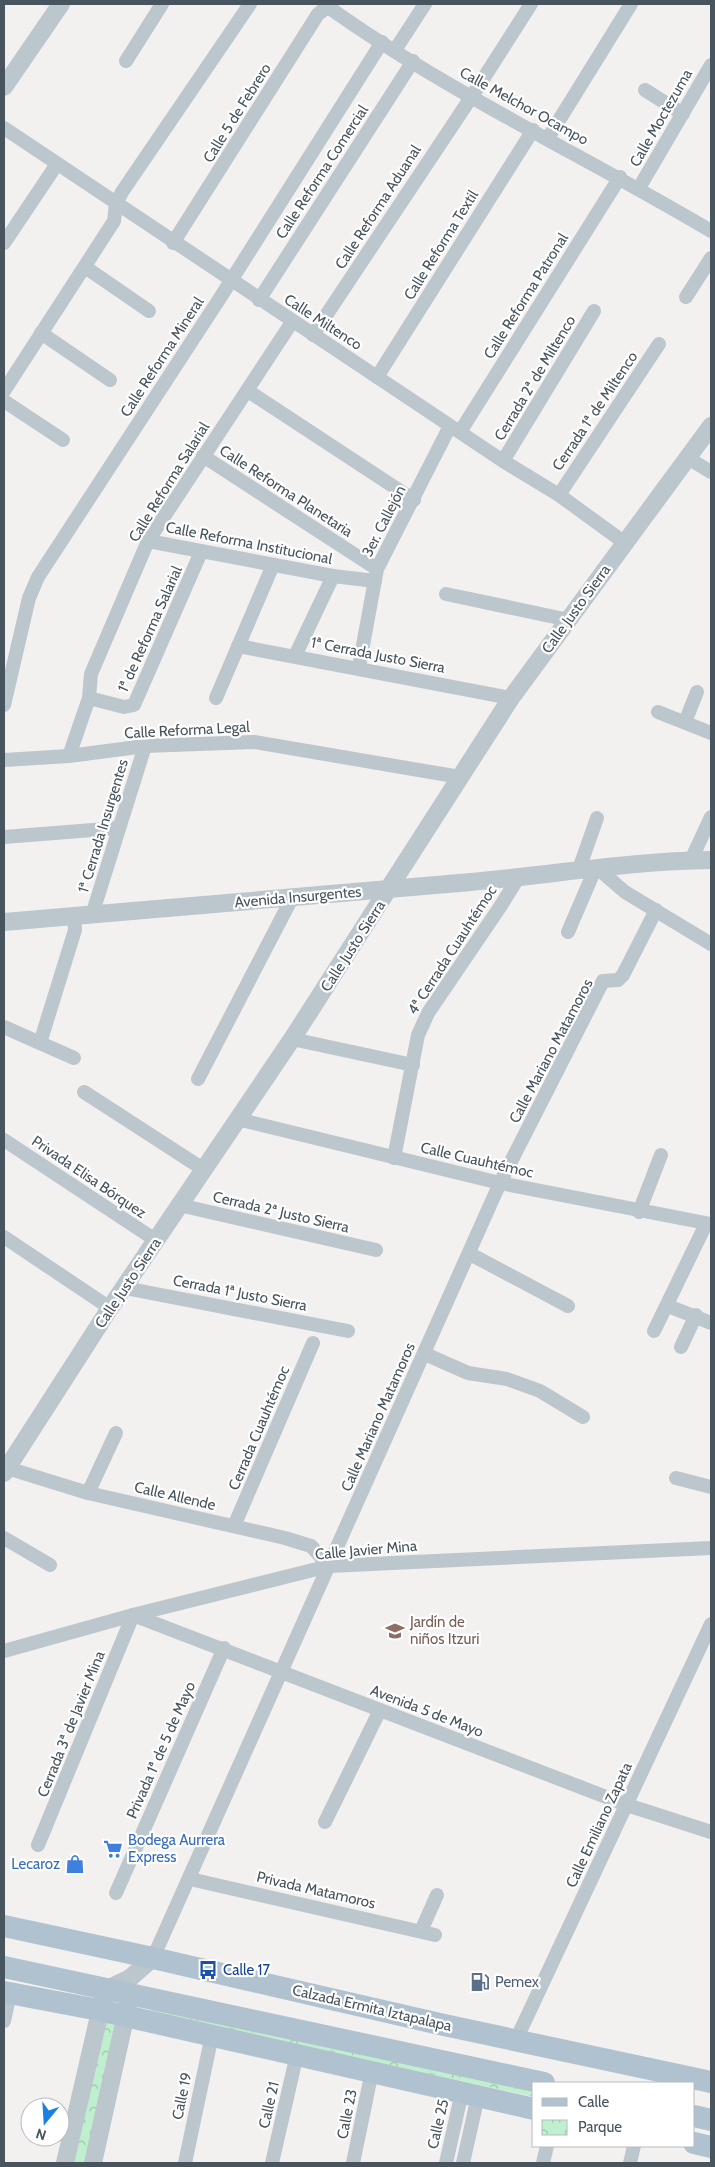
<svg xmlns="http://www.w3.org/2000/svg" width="715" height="2167" font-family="Cabin,sans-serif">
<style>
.park{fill:url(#park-crowns)}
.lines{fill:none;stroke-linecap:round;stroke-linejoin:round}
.minor{stroke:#bcc6cd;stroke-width:14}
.tertiary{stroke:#bcc6cd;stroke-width:18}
.primary{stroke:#b0c2cf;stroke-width:22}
.labels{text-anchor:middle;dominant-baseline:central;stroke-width:4.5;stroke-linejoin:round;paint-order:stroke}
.street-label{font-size:15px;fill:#48555e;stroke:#fff}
.education-label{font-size:15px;fill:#785e54;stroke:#fff;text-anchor:start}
.shop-label{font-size:15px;fill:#366cbe;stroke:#fff;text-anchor:start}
.transit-label{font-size:15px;fill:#164399;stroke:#fff;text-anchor:start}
.service-label{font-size:15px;fill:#4e5e75;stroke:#fff;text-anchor:start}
</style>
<defs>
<pattern id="park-crowns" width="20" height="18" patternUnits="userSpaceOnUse" patternTransform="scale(1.25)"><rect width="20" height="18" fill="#bfefce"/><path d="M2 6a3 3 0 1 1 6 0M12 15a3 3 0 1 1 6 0" fill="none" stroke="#9dc4aa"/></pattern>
</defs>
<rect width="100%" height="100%" fill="#f3f0f0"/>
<!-- park -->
<g class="park">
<path d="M 155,2004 L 534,2088 L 534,2097 L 150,2012 Z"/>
<path d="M 103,2022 L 118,2024 L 86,2163 L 71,2163 Z"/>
</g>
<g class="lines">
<!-- minor -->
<g class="minor">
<path d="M 324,4 C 445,91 583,155 711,231"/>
<path d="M 395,50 L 425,4"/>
<path d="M 126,61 L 162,4"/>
<path d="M 645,90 L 683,114"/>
<path d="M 4,128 L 503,461 L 559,495 L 625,543"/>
<path d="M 548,138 L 631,4"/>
<path d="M 639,188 L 711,65"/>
<path d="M 4,243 L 57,164"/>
<path d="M 173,243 L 318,14 L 332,4"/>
<path d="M 85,267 L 149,311"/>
<path d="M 686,297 L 711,258"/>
<path d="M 259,300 L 413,61"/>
<path d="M 41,333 L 110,380"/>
<path d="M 313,335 L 478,87 L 531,4"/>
<path d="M 377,377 L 533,130"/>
<path d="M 4,391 L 114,221 L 116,204 L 122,192 L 250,4"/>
<path d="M 248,391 L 414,500"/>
<path d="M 4,401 L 63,440"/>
<path d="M 460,432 L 620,177"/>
<path d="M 203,456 L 377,569"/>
<path d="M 686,457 L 711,472"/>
<path d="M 503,461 L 594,311"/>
<path d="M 559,495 L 659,344"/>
<path d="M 148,541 L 333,576 L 375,581"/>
<path d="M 446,594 L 569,620"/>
<path d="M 238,646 L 511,698"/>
<path d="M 295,656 L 333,576"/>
<path d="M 359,667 L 377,569 L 450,426"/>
<path d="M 89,698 L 124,707 L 134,705 L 201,552"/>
<path d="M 216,698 L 273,565"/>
<path d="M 4,705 L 29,598 L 38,577 L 220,298 L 382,42"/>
<path d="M 658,712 L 711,733"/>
<path d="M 685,722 L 697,692"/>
<path d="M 69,756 L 89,698 L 91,674 L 148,541 L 292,322"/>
<path d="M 4,760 L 69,756 L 145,746 L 254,742 L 460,777"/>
<path d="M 4,837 L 118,828"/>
<path d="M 691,860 L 711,817"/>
<path d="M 579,869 L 597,818"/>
<path d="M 92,915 L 145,746"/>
<path d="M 568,932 L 596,867 L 625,892 L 711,944"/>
<path d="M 4,1027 L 40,1043 L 75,930 L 74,916"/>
<path d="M 292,1039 L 413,1065"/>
<path d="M 40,1043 L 74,1058"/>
<path d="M 198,1079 L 292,898"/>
<path d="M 84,1092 L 203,1169"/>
<path d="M 237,1119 L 500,1183 L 711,1224"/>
<path d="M 4,1140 L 157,1241"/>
<path d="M 394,1158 L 418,1035 L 428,1013 L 500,907 L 518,878"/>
<path d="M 179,1205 L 376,1250"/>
<path d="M 639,1212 L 661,1155"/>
<path d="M 4,1237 L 110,1308"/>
<path d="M 470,1254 L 568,1306"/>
<path d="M 125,1288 L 348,1331"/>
<path d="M 668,1306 L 711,1323"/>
<path d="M 654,1331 L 706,1224"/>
<path d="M 681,1347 L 696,1315"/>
<path d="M 425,1354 L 468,1373 L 507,1379 L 540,1391 L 583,1417"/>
<path d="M 7,1468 L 88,1493 L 285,1538 L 311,1546 L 329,1566"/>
<path d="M 676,1478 L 711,1487"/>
<path d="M 88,1493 L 116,1433"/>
<path d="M 234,1526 L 313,1343"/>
<path d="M 4,1538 L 50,1565"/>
<path d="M 4,1651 L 133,1615 L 329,1566 L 711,1548"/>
<path d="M 325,1822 L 380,1710"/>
<path d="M 38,1845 L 133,1615 L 627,1805 L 711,1832"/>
<path d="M 190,1879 L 435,1935"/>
<path d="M 116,1893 L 224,1648"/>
<path d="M 421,1931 L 437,1895"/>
<path d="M 153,1958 L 500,1183 L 603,981 L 618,980 L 623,975 L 656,910"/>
<path d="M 4,2021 L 10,1993"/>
<path d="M 516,2040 L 711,1624"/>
<path d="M 185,2163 L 212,2035"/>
<path d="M 272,2163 L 297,2054"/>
<path d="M 353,2163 L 372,2071"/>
<path d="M 446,2163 L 462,2092"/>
<path d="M 463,2163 L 478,2096"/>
<path d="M 543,2163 L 547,2146"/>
<path d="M 630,2163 L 634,2146"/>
</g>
<!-- tertiary -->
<g class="tertiary">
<path d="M 4,87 L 61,4"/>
<path d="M 4,922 C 159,910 315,896 471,882 C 551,875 630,861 711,860"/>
<path d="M 4,1473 L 110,1308 L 292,1039 L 511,698 L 711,426"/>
<path d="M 65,2163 L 105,1990 L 130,1978 L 153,1958"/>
<path d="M 93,2163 L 128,2005"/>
</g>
<!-- primary -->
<g class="primary">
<path d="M 4,1926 L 153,1958 L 444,2025 L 711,2082"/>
<path d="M 4,1967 L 544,2083"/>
<path d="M 4,1992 L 99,2010 L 534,2109"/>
<path d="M 694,2116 L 711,2120"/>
<path d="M 694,2143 L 711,2147"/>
</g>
</g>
<!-- icons -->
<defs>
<g id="school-bare" transform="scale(1.5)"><path d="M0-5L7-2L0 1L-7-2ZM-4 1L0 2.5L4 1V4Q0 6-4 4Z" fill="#8d6e63" stroke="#fff" stroke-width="2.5" paint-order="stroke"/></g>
<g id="supermarket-bare" transform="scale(1.5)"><path d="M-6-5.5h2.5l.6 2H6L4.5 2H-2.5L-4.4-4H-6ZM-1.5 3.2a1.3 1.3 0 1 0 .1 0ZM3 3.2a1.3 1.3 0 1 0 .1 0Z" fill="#3f7fe0" stroke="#fff" stroke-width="2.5" paint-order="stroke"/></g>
<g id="shop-bare" transform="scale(1.5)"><path d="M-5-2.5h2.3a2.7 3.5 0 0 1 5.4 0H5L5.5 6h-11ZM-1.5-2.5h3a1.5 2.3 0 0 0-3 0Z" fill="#3f7fe0" stroke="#fff" stroke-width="2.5" paint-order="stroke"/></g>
<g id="bus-bare" transform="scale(1.5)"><path d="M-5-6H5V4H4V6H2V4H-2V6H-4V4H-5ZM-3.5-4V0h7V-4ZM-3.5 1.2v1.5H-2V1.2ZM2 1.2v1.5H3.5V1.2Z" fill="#1a4fb4" stroke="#fff" stroke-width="2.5" paint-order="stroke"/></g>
<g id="fuel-bare" transform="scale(1.5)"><path d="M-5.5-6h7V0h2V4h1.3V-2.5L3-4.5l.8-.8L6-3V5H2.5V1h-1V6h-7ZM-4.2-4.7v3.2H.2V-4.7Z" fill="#5c6f8a" stroke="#fff" stroke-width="2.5" paint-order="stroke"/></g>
</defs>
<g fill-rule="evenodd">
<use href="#school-bare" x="395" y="1631"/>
<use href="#supermarket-bare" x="113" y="1849"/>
<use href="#shop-bare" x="75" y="1864"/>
<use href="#bus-bare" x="208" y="1970"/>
<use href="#fuel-bare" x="480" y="1982"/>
</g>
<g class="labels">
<!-- street labels -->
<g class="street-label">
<text transform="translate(524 106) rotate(29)">Calle Melchor Ocampo</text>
<text transform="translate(237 113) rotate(-58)">Calle 5 de Febrero</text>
<text transform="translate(661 118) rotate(-60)">Calle Moctezuma</text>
<text transform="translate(322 172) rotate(-57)">Calle Reforma Comercial</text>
<text transform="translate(378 207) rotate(-57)">Calle Reforma Aduanal</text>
<text transform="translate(441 245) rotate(-58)">Calle Reforma Textil</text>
<text transform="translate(526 296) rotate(-58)">Calle Reforma Patronal</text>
<text transform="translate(323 322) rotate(33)">Calle Miltenco</text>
<text transform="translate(162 357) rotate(-57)">Calle Reforma Mineral</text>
<text transform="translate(535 378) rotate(-59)">Cerrada 2ª de Miltenco</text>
<text transform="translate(595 411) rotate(-56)">Cerrada 1ª de Miltenco</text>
<text transform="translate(169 482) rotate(-58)">Calle Reforma Salarial</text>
<text transform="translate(286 491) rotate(33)">Calle Reforma Planetaria</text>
<text transform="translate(384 521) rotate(-63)">3er. Callejón</text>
<text transform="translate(249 543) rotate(11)">Calle Reforma Institucional</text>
<text transform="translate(576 609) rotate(-54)">Calle Justo Sierra</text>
<text transform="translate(150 629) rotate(-66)">1ª de Reforma Salarial</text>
<text transform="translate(378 655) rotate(11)">1ª Cerrada Justo Sierra</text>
<text transform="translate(187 730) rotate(-3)">Calle Reforma Legal</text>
<text transform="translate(103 826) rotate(-73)">1ª Cerrada Insurgentes</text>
<text transform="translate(298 897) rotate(-5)">Avenida Insurgentes</text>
<text transform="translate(353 946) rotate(-57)">Calle Justo Sierra</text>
<text transform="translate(452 950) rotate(-57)">4ª Cerrada Cuauhtémoc</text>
<text transform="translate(551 1051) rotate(-62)">Calle Mariano Matamoros</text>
<text transform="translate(477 1160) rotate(13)">Calle Cuauhtémoc</text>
<text transform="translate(89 1177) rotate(34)">Privada Elisa Bórquez</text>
<text transform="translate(281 1212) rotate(13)">Cerrada 2ª Justo Sierra</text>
<text transform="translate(128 1283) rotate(-56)">Calle Justo Sierra</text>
<text transform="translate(240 1293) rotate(11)">Cerrada 1ª Justo Sierra</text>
<text transform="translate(378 1417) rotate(-66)">Calle Mariano Matamoros</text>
<text transform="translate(259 1428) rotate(-67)">Cerrada Cuauhtémoc</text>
<text transform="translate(175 1496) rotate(13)">Calle Allende</text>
<text transform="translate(366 1550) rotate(-5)">Calle Javier Mina</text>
<text transform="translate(427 1711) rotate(21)">Avenida 5 de Mayo</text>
<text transform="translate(71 1724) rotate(-68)">Cerrada 3ª de Javier Mina</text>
<text transform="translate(161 1750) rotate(-66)">Privada 1ª de 5 de Mayo</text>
<text transform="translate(599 1825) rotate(-65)">Calle Emiliano Zapata</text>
<text transform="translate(316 1890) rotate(13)">Privada Matamoros</text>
<text transform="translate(372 2008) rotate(13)">Calzada Ermita Iztapalapa</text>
<text transform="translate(182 2096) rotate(-78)">Calle 19</text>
<text transform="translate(269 2105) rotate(-77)">Calle 21</text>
<text transform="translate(347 2114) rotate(-79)">Calle 23</text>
<text transform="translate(438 2124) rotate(-77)">Calle 25</text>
</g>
<!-- education labels -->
<g class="education-label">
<text x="410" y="1622">Jardín de<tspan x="410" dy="17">niños Itzuri</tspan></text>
</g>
<!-- shop labels -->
<g class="shop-label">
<text x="128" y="1840">Bodega Aurrera<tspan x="128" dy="17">Express</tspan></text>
<text x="60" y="1864" text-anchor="end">Lecaroz</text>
</g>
<!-- transit labels -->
<g class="transit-label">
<text x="223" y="1970">Calle 17</text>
</g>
<!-- service labels -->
<g class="service-label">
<text x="495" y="1982">Pemex</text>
</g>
</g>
<!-- border -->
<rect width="715" height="2167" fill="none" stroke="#48555e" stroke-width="10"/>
<!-- legend -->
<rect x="532" y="2082" width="162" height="65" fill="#ffffff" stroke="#b6bbbf"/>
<rect x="542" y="2098" width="25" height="8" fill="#b0c2cf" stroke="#b6bbbf"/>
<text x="578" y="2107" font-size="15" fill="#48555e">Calle</text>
<rect x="542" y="2120" width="25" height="15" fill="url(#park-crowns)" stroke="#b6bbbf"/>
<text x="578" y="2132" font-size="15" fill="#48555e">Parque</text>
<!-- north arrow -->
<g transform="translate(45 2122) rotate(198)"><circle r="24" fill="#ffffff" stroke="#b6bbbf"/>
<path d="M0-4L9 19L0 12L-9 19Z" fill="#1a81e3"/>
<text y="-8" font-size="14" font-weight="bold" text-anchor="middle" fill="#48555e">N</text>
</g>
</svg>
